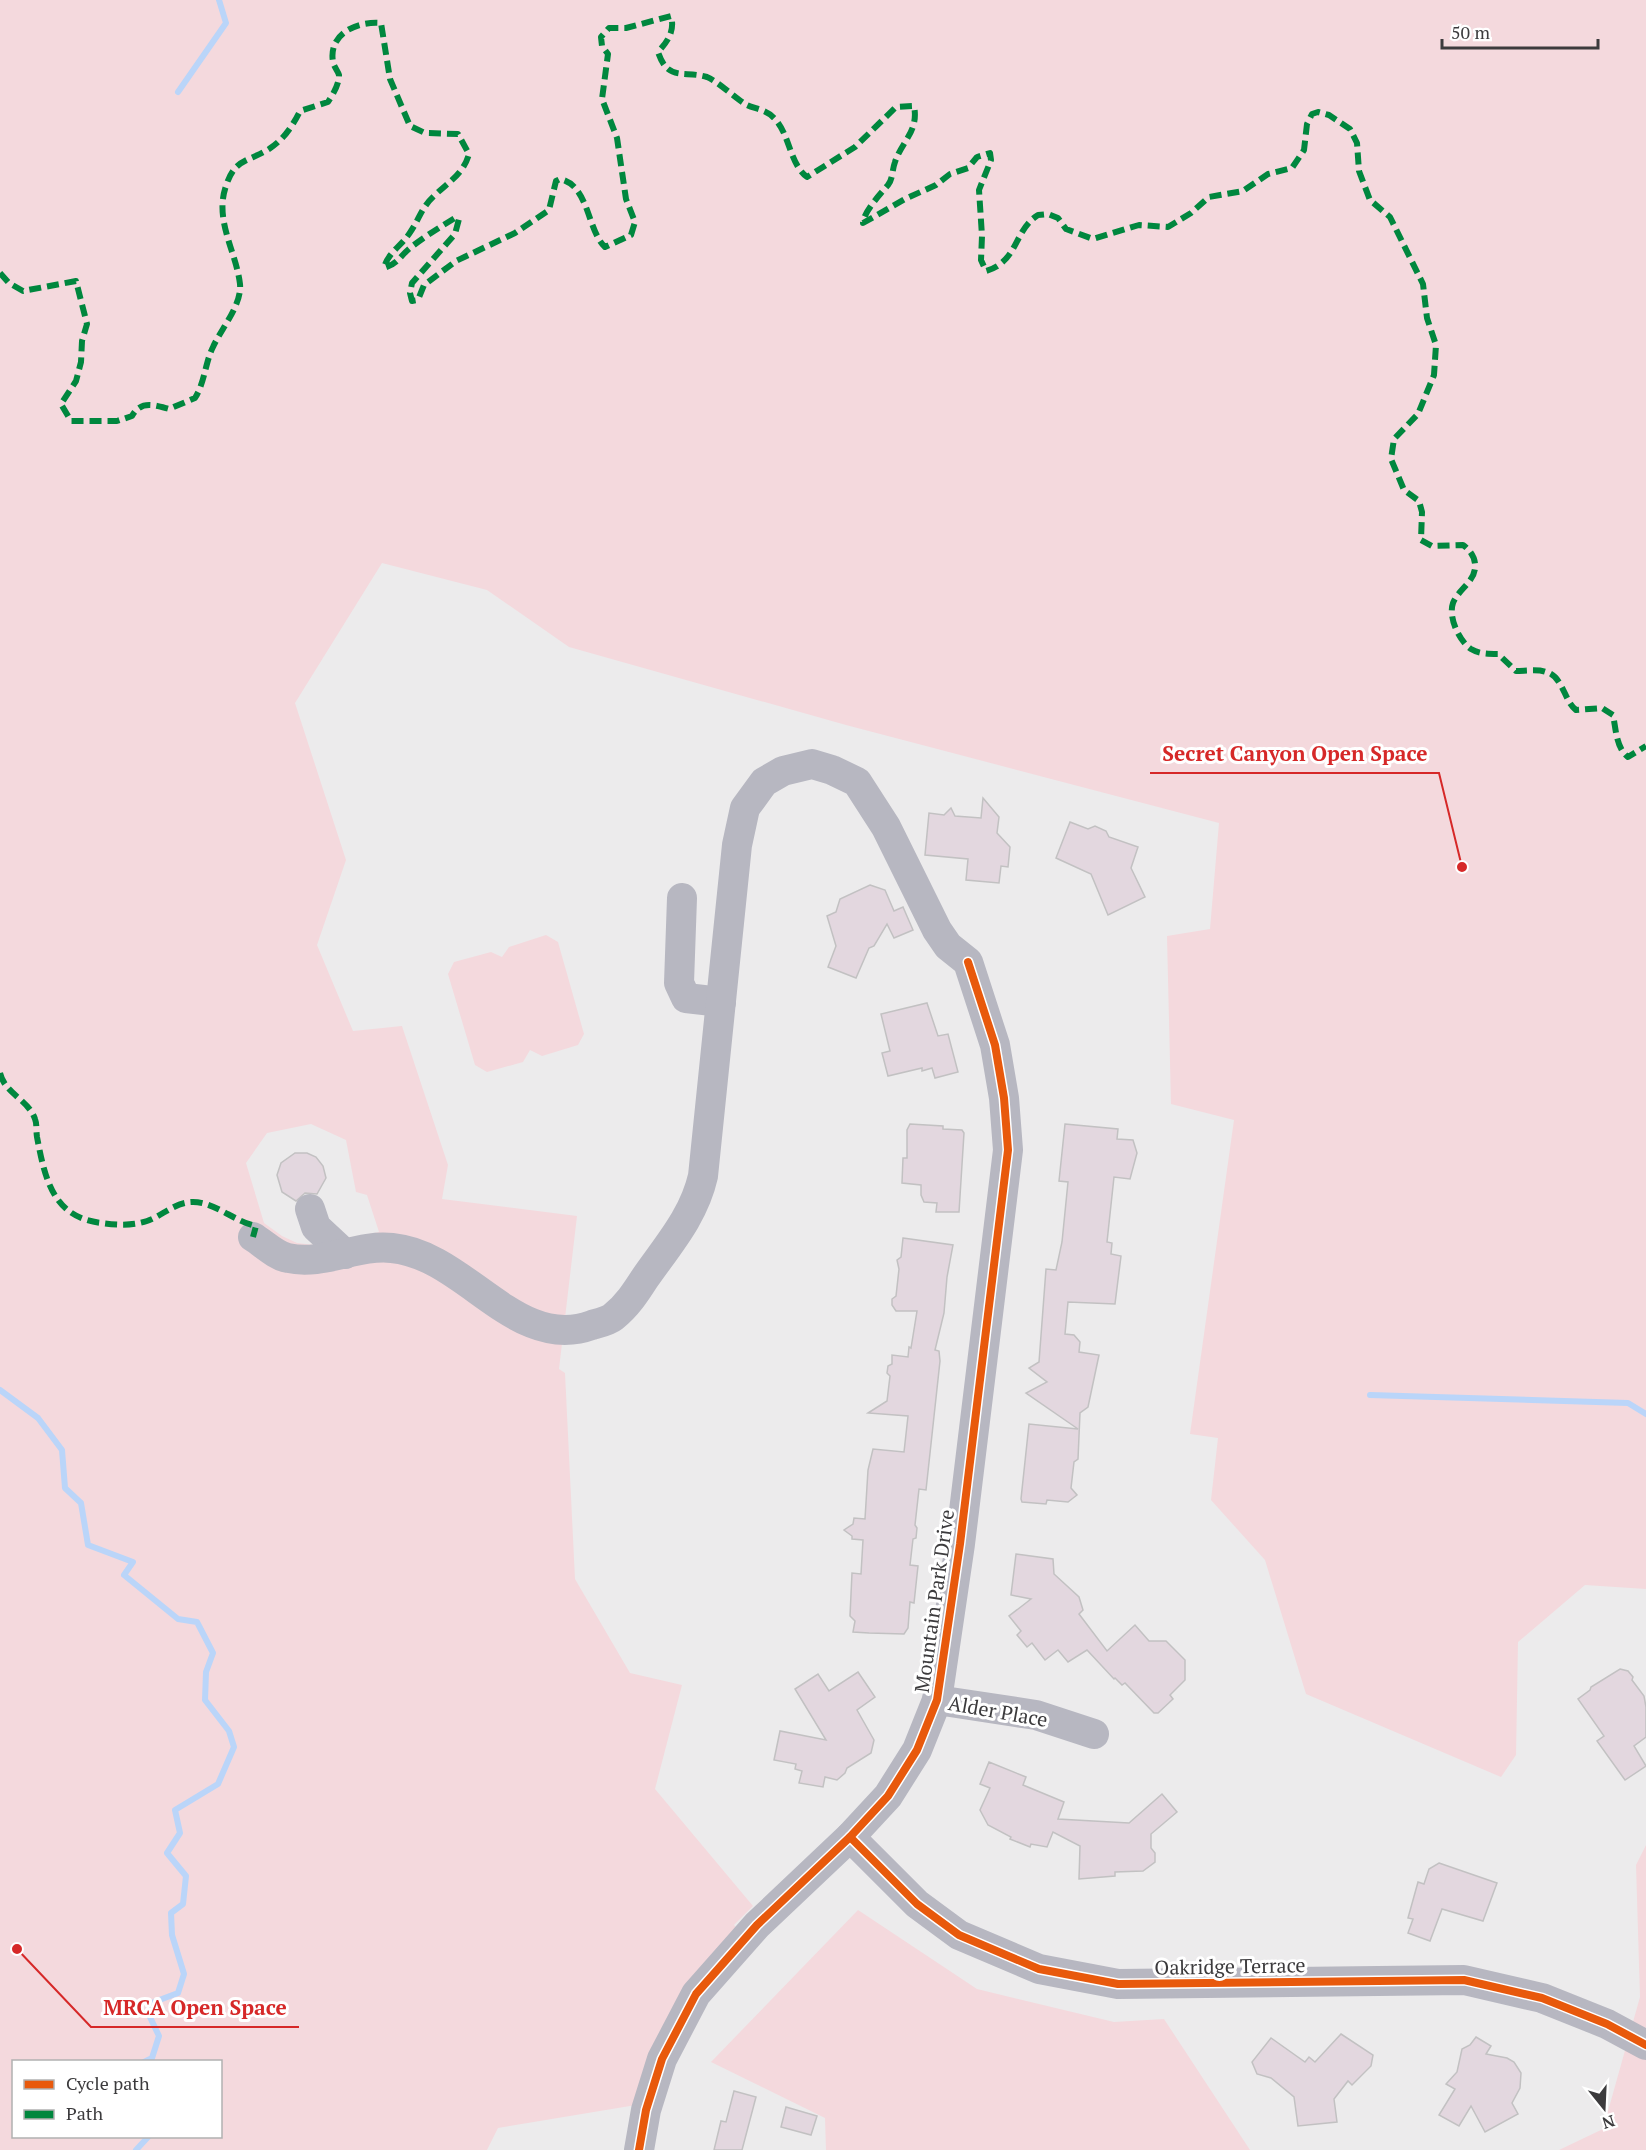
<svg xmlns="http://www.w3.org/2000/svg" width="1646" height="2150" font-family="'PT Serif',serif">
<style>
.green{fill:#f4d9dd;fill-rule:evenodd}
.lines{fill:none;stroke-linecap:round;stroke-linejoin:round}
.stream{stroke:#bad5f9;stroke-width:6}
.building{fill:#e3d7df;stroke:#c2c1c2;stroke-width:1.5}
.minor{stroke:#b7b7c1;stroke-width:30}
.quiet{stroke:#00873e;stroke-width:6;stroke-dasharray:12 6;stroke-linecap:butt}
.cycleway-casing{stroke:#fff;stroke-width:11}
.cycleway{stroke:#e8590c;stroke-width:8}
.labels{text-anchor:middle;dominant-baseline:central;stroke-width:6;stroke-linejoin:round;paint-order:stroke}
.street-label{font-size:20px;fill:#3c3b3d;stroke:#fff}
.leader{fill:none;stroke:#d62828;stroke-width:2}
.callout-dot{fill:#d62828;stroke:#fff;stroke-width:2}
.callout-label{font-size:21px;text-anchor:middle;font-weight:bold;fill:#d62828;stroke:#fff;stroke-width:6;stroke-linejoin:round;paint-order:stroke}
</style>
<rect width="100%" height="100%" fill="#ecebec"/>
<!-- green -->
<g class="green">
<path d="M 0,0 L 1646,0 L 1646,1589 L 1585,1585 L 1518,1642 L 1516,1755 L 1501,1777 L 1306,1694 L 1265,1560 L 1211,1500 L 1218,1438 L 1190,1434 L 1234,1120 L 1171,1104 L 1167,936 L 1210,929 L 1219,823 L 846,725 L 569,647 L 487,590 L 382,563 L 295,703 L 346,860 L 317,945 L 353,1031 L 402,1026 L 448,1165 L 442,1199 L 577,1216 L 559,1369 L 565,1373 L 575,1579 L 630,1673 L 682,1685 L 655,1789 L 753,1906 L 734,1925 L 749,1940 L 636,2105 L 498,2128 L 487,2150 L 0,2150 ZM 311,1124 L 346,1140 L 356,1192 L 367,1195 L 379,1232 L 315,1245 L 297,1243 L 282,1236 L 264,1223 L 246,1163 L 267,1133 ZM 14,2062 L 220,2062 L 220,2136 L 14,2136 Z"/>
<path d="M 546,935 L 558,942 L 584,1034 L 578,1045 L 542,1056 L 530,1050 L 523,1062 L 487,1072 L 475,1065 L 448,974 L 454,962 L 491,952 L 502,957 L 509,947 Z"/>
<path d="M 1646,1845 L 1646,2150 L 1559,2150 L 1603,2129 L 1640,1997 L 1636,1865 Z"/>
<path d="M 858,1910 L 977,1989 L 1114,2022 L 1164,2019 L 1250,2150 L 826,2150 L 825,2118 L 711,2062 Z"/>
</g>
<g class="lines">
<!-- stream -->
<g class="stream">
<path d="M 178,92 L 226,23 L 219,0"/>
<path d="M 0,1390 L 38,1418 L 62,1450 L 65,1488 L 81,1503 L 88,1545 L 133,1562 L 124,1575 L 178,1619 L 197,1622 L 213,1653 L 206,1672 L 205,1700 L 229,1731 L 234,1747 L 218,1784 L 175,1810 L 180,1833 L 167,1853 L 186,1876 L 183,1904 L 171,1913 L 172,1935 L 184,1974 L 178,1993 L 154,2002 L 149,2015 L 159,2036 L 152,2058 L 144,2062"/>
<path d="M 1370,1395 L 1628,1403 L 1646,1414"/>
<path d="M 136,2150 L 149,2136"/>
</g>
</g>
<!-- building -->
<g class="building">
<path d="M 983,798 L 999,817 L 997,833 L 1010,847 L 1008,867 L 1001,866 L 999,883 L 966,880 L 968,859 L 925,855 L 929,813 L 944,815 L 951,808 L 955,816 L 981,818 Z"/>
<path d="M 1070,822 L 1088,829 L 1095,826 L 1106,831 L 1109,837 L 1138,847 L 1131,868 L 1145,897 L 1108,915 L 1091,874 L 1056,858 Z"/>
<path d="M 870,885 L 885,890 L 894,911 L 903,907 L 913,930 L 894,938 L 887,924 L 874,946 L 869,948 L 856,978 L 828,967 L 836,946 L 827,916 L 836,912 L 840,899 Z"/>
<path d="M 927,1003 L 938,1036 L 948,1034 L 958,1072 L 935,1078 L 932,1068 L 922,1071 L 922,1068 L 888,1076 L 882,1053 L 890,1051 L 881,1014 Z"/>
<path d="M 910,1124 L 943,1126 L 943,1129 L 962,1130 L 964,1133 L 959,1212 L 936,1212 L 937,1203 L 924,1202 L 921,1195 L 921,1185 L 902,1183 L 903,1158 L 907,1158 L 907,1130 Z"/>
<path d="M 1065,1124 L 1118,1129 L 1117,1139 L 1133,1140 L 1137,1153 L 1130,1179 L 1114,1177 L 1107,1242 L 1112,1243 L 1111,1254 L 1121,1256 L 1115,1304 L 1068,1302 L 1065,1334 L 1074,1335 L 1080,1342 L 1079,1352 L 1099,1355 L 1088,1407 L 1080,1413 L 1078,1459 L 1074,1462 L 1071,1488 L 1077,1495 L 1068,1502 L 1047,1500 L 1046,1504 L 1022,1502 L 1021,1499 L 1029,1424 L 1078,1429 L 1026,1393 L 1047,1382 L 1029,1368 L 1039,1362 L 1046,1269 L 1056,1270 L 1062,1242 L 1068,1182 L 1059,1181 Z"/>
<path d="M 295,1153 L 307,1153 L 316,1157 L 323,1166 L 326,1178 L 317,1194 L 305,1193 L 296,1201 L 282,1192 L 277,1175 L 281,1163 Z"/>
<path d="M 903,1238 L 953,1245 L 947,1277 L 944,1313 L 935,1350 L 939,1351 L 940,1361 L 926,1490 L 919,1489 L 915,1525 L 917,1528 L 916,1538 L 913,1539 L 910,1565 L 918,1566 L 914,1603 L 910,1602 L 908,1628 L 904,1634 L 869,1633 L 853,1632 L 855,1621 L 850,1616 L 852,1573 L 861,1574 L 863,1540 L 852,1539 L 852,1536 L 844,1530 L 853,1524 L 854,1518 L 865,1519 L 868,1470 L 873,1449 L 904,1452 L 908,1416 L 868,1413 L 887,1401 L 890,1376 L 887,1373 L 888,1366 L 892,1364 L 892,1355 L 908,1357 L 909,1347 L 911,1348 L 917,1311 L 896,1311 L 892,1305 L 892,1299 L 896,1296 L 899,1269 L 897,1260 L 901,1257 Z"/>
<path d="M 1016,1554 L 1053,1559 L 1054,1574 L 1079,1597 L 1083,1610 L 1079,1614 L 1107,1651 L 1135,1625 L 1149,1641 L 1166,1641 L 1185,1660 L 1185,1680 L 1170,1695 L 1173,1699 L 1158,1713 L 1154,1713 L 1125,1683 L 1122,1685 L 1115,1678 L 1114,1679 L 1087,1650 L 1068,1662 L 1058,1650 L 1045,1660 L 1032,1643 L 1027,1647 L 1017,1635 L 1021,1631 L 1009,1616 L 1031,1599 L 1011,1595 Z"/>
<path d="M 1620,1669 L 1628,1671 L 1633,1677 L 1632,1680 L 1644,1696 L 1646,1707 L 1646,1737 L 1634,1746 L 1646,1766 L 1625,1780 L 1597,1741 L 1604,1736 L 1578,1699 L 1590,1690 L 1591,1687 Z"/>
<path d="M 858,1672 L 875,1697 L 857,1710 L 874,1740 L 871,1753 L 847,1768 L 845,1773 L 837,1780 L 825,1777 L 823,1787 L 799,1783 L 802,1771 L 795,1769 L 796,1764 L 774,1760 L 780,1731 L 826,1740 L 795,1689 L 818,1674 L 829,1691 Z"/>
<path d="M 989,1762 L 1026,1777 L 1023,1785 L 1064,1802 L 1058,1819 L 1129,1823 L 1162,1794 L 1177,1812 L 1151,1834 L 1151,1848 L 1155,1853 L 1155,1862 L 1143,1871 L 1115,1872 L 1115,1876 L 1079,1879 L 1080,1846 L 1053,1832 L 1047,1847 L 1031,1844 L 1030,1847 L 1010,1839 L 1011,1837 L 988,1825 L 980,1810 L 990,1788 L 980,1784 Z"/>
<path d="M 1439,1863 L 1497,1883 L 1483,1921 L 1442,1909 L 1430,1941 L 1408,1933 L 1413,1919 L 1408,1918 L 1418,1882 L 1424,1884 L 1429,1869 Z"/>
<path d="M 1341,2034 L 1373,2055 L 1371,2066 L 1352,2085 L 1348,2081 L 1334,2099 L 1337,2122 L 1298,2126 L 1294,2097 L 1271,2078 L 1257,2074 L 1252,2062 L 1271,2038 L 1305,2062 L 1309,2057 L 1315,2062 Z"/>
<path d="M 1476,2037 L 1491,2046 L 1486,2054 L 1507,2058 L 1514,2062 L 1521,2073 L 1520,2088 L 1512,2103 L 1518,2114 L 1485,2132 L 1471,2106 L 1459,2126 L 1439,2115 L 1455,2089 L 1446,2084 L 1457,2072 L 1462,2049 L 1470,2045 Z"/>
<path d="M 734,2091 L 756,2097 L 742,2150 L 714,2150 L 721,2121 L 726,2122 Z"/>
<path d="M 786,2107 L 817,2116 L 811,2135 L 781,2127 Z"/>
</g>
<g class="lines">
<!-- minor -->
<g class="minor">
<path d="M 682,898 L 679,983 L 686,998 L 721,1002"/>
<path d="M 310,1209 L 316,1227 L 345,1254"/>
<path d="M 253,1237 C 263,1243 276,1256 288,1258 C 323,1266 357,1244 392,1248 C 466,1255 516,1353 592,1325 C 599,1323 608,1321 613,1317 C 627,1306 636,1292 645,1278 C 668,1245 694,1216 703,1176 L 737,845 L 745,808 L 764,782 L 783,771 L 812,764 L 832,770 L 857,782 L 886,827 L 937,930 L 948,946 L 968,962 L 995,1045 L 1004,1098 L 1008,1150 L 960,1544 L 937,1700 L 917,1750 L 888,1796 L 850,1837 L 757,1925 L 696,1994 L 662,2059 L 646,2110 L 639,2150"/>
<path d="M 937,1700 L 1036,1715 L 1094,1734"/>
<path d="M 850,1837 L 917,1904 L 959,1935 L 1039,1969 L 1118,1984 L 1464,1980 L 1542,1998 L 1607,2024 L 1646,2045"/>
</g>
<!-- quiet -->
<g class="quiet">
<path d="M 0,273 L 9,283 L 23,291 L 76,281 L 87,324 L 82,341 L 81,362 L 76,381 L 61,404 L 71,421 L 117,421 L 132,416 C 141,400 154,405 169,409 L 195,398 C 205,382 205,363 213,347 C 221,329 242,305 240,284 C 236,251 214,220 226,186 C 235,158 248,162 269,149 C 284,139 292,127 300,111 L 328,102 C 333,94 339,85 339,75 C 338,71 334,67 333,62 C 328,33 358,21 381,23 L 390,79 L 410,126 L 425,133 L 458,134 L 469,154 C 463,175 448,182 434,196 C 422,207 419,219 411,231 C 402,246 388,252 384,268 C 398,264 400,256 410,248 C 424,237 440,227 455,218 L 459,219 L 455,234 L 412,283 L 410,293 L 412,301 L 418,300 L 424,285 L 456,261 L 515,233 L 549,210 L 556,181 L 560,179 C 589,185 587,230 605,247 L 631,235 L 635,222 L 626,199 L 617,138 L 602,99 L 608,54 L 602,46 L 601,37 L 609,28 L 626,28 L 671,16 C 675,31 668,41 658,52 C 668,82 683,70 707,77 C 717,81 734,97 745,104 C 754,109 766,109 774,118 C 790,134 789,163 807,177 L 855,147 L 896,107 L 914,106 C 919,131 902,141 895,162 C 892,170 893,179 888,185 C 881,193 863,213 863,223 L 905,199 L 936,185 L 950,174 L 968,168 L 977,157 L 990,153 L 991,160 L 979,190 L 982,236 L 981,260 L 986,271 C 1019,261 1013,231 1038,215 L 1048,214 L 1058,218 L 1066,229 L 1093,239 L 1139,225 L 1168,227 L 1191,213 L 1209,197 L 1243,191 L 1268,174 L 1292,168 L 1304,150 L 1307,124 L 1312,114 L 1318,112 L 1329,115 L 1350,129 L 1357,143 L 1359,171 L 1370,200 L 1390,217 L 1423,284 L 1427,318 L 1436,345 L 1434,375 L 1418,414 L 1394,439 L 1391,459 L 1404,490 L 1419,501 L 1422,512 L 1421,540 L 1432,546 L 1463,545 C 1470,550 1476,558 1475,568 C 1474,582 1458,590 1453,603 C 1448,617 1459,641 1471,649 C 1479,654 1489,654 1498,654 L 1516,671 C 1525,671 1538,669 1546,672 C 1563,676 1564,701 1576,710 L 1602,708 L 1613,715 C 1616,729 1616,748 1628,757 L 1646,746"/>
<path d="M 0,1073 C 5,1094 28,1099 35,1119 C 37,1124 36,1131 37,1137 C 45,1179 53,1218 102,1223 C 116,1225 132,1226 147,1221 C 162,1216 175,1202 193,1202 C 215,1202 235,1222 256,1226 L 253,1237"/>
</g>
<!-- cycleway casing -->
<g class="cycleway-casing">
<g id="cycleway">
<path d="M 850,1837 L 917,1904 L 959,1935 L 1039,1969 L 1118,1984 L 1464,1980 L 1542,1998 L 1607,2024 L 1646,2045"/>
<path d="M 639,2150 L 646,2110 L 662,2059 L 696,1994 L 757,1925 L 850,1837 L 888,1796 L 917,1750 L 937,1700 L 960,1544 L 1008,1150 L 1004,1098 L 995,1045 L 968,962"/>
</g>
</g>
<!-- cycleway -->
<use href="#cycleway" class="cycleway"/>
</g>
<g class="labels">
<!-- street labels -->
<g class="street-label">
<text transform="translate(934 1601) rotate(-82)">Mountain Park Drive</text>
<text transform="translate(998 1711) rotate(10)">Alder Place</text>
<text transform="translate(1230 1966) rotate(-1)">Oakridge Terrace</text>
</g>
</g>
<!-- callouts -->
<path class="leader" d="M1462 867L1439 773H1150M17 1949L91 2027H299"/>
<g class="callout-dot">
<circle cx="1462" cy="867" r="6"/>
<circle cx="17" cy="1949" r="6"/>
</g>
<g class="callout-label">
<text x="1295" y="761">Secret Canyon Open Space</text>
<text x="195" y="2015">MRCA Open Space</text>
</g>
<!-- legend -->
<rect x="12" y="2060" width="210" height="78" fill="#ffffff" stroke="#b1b1b1" stroke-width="1.5"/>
<rect x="24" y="2080" width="30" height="9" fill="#e8590c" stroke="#b1b1b1" stroke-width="1.5"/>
<text x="66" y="2090" font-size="18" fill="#3c3b3d">Cycle path</text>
<rect x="24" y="2110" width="30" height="9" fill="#00873e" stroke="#b1b1b1" stroke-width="1.5"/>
<text x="66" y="2120" font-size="18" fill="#3c3b3d">Path</text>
<!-- north arrow -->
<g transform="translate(1604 2108) rotate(162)" stroke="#ffffff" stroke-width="4.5" paint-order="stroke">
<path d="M0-4.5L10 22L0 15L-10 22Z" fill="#3c3b3d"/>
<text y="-9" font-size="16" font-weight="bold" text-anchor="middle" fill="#3c3b3d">N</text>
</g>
<!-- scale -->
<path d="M1442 39v9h156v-9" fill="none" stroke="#3c3b3d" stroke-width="3"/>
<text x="1451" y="39" font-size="18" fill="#3c3b3d" stroke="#ffffff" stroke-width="4.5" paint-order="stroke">50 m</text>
</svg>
